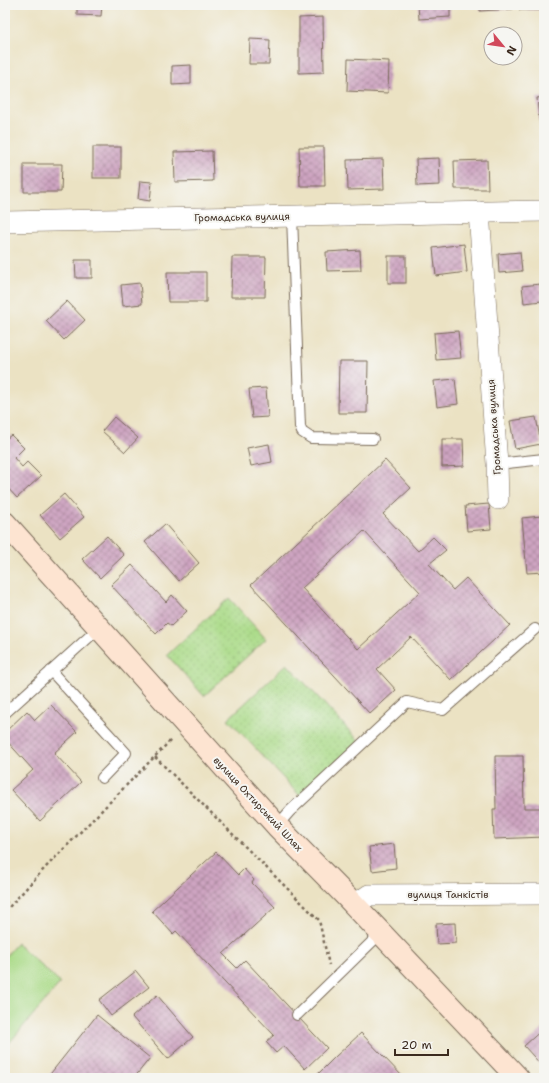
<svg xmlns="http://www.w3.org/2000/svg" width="549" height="1083" font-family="'Shantell Sans',sans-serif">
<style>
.grass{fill:#abdb89;stroke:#738254}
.garden{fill:url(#garden-dots);stroke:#738254}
.building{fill:url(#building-cross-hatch);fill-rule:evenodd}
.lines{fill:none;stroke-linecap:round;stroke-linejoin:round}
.service-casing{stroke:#796a58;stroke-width:12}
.minor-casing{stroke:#796a58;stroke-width:22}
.secondary-casing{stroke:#796a58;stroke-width:24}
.path{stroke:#796a58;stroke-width:2.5;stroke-dasharray:3 3;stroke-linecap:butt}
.service{stroke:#fff;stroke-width:10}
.minor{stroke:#fff;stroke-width:21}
.secondary{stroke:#fde4d1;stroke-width:22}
.labels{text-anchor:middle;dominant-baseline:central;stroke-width:4;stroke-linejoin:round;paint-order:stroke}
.street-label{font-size:10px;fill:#3b2a1e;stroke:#f6f6f2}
</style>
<defs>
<pattern id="garden-dots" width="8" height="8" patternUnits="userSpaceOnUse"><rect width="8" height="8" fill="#abdb89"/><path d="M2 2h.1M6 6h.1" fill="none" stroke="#94bc76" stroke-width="1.8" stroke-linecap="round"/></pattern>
<pattern id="building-cross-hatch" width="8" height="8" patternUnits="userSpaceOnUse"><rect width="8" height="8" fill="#cea4c1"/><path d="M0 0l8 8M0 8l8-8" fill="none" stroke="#a8869c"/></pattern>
</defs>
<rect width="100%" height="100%" fill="#f6f6f2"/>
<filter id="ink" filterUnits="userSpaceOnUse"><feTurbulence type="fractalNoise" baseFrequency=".025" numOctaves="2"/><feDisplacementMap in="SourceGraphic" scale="8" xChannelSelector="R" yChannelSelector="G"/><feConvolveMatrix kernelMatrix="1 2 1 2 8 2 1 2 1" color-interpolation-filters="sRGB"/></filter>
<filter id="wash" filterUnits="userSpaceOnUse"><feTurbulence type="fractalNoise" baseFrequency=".012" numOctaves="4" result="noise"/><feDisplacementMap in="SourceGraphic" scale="16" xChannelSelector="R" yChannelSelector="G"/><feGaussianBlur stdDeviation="0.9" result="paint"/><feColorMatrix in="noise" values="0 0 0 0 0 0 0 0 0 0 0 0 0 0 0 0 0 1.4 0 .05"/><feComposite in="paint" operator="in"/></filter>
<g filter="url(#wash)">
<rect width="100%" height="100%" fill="#ebe2c3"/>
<!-- grass -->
<path class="grass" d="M 17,943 L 60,983 L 5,1048 L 5,957 Z"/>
<!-- garden -->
<g class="garden">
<path d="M 229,598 L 266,639 L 204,696 L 167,655 Z"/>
<path d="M 287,664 L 359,741 L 300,796 L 228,719 Z"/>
</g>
<g id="blocks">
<!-- building -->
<g class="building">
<path d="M 77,5 L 102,5 L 101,16 L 77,15 Z"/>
<path d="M 418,5 L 450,5 L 450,17 L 419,19 Z"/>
<path d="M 480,5 L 513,5 L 513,9 L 480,11 Z"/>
<rect x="520" y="5" width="24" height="5"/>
<path d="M 323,17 L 324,72 L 299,73 L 299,18 Z"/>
<path d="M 250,39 L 270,40 L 269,64 L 249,64 Z"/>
<path d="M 348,59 L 389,61 L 388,93 L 347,91 Z"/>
<path d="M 191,65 L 191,84 L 172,85 L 172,66 Z"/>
<path d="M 544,97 L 544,126 L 540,127 L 537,98 Z"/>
<rect x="93" y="147" width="28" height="31"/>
<path d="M 299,147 L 324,147 L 325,186 L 300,186 Z"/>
<path d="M 212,151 L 213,181 L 175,182 L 174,152 Z"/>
<path d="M 439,158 L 440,185 L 417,186 L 416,159 Z"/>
<path d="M 383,159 L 384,189 L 348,190 L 347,160 Z"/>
<path d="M 487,160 L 488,189 L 455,189 L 454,161 Z"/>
<path d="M 24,164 L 62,164 L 61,192 L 24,192 Z"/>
<path d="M 140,181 L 152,182 L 150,201 L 138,199 Z"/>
<path d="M 464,244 L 467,272 L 436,276 L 433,248 Z"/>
<path d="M 360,250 L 361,270 L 327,271 L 326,252 Z"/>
<path d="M 520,252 L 522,271 L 499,273 L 498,254 Z"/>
<rect x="388" y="256" width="18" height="27"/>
<path d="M 232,257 L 266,257 L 265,297 L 231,297 Z"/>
<path d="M 75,260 L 92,260 L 92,278 L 76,278 Z"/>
<path d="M 167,272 L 206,272 L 206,302 L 168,302 Z"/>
<path d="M 140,283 L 142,304 L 123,306 L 121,285 Z"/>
<path d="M 540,284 L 542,301 L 524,303 L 522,286 Z"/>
<path d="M 67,301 L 85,320 L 64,340 L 46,321 Z"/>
<path d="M 458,331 L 461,358 L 436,360 L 434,333 Z"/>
<path d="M 339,361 L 368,361 L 367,413 L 338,413 Z"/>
<path d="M 455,379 L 458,404 L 437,407 L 434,381 Z"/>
<path d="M 266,388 L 268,417 L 252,418 L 249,389 Z"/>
<path d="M 114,417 L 138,438 L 125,452 L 102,431 Z"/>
<path d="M 536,417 L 541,444 L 515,449 L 510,421 Z"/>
<path d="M 11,435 L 24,448 L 14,458 L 22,467 L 27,462 L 41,476 L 17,498 L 5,485 L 5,440 Z"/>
<path d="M 442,439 L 463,439 L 464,466 L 442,467 Z"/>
<path d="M 269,444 L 272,462 L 251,466 L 247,448 Z"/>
<path d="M 385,460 L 411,488 L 383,514 L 418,551 L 433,537 L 446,550 L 429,564 L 453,590 L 466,578 L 510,625 L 451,680 L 411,637 L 377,669 L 396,690 L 370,714 L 251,585 ZM 364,531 L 420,592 L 358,649 L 302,588 Z"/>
<path d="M 64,494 L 84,517 L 60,538 L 40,515 Z"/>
<path d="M 489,504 L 491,529 L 467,531 L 465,506 Z"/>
<path d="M 541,516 L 544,553 L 544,572 L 527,573 L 522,518 Z"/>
<path d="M 165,524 L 199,563 L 179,581 L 145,542 Z"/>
<path d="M 107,536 L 124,555 L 100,578 L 82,559 Z"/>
<path d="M 132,565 L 166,602 L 172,595 L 187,611 L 171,626 L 167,623 L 156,634 L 111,585 Z"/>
<path d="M 51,705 L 77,732 L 54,753 L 81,782 L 40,821 L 11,790 L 33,770 L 5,739 L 5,732 L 27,711 L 35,720 Z"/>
<path d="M 495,756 L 523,756 L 524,808 L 544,808 L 544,837 L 494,839 L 493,809 L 496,809 Z"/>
<path d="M 394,844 L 396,868 L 372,871 L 369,847 Z"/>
<path d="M 216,852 L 238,875 L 244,869 L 254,880 L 252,883 L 275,907 L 223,954 L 237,968 L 245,960 L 327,1048 L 305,1069 L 284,1046 L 276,1053 L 266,1042 L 274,1035 L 176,931 L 173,934 L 152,911 Z"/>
<path d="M 455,923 L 456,943 L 437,944 L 436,924 Z"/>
<path d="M 136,971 L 149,987 L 111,1016 L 99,1000 Z"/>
<path d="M 157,995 L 193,1037 L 168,1059 L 132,1017 Z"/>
<path d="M 97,1015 L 150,1058 L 134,1078 L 47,1078 Z"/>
<path d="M 544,1028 L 544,1068 L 524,1046 Z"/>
<path d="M 361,1033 L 404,1078 L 314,1078 L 336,1056 Z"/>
</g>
</g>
</g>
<g filter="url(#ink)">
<use href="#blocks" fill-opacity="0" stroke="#796a58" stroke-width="1"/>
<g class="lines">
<!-- service casing -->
<g class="service-casing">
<g id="service">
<path d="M 292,216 L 300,427 L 302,432 L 311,438 L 373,439"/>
<path d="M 497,464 L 544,459"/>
<path d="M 51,671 L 126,753 L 102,778"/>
<path d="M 5,713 L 99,628"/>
<path d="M 277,826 L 290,811 L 407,702 L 443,710 L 535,629"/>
<path d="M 297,1015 L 381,933"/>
</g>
</g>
<!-- minor casing -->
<g class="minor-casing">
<g id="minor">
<path d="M 479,212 L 497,464 L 498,499"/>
<path d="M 5,222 L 544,211"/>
<path d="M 355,905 L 369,895 L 544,894"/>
</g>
</g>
<!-- secondary casing -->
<g class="secondary-casing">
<path id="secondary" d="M 5,523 L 277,826 L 345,895 L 518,1078"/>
</g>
<!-- path -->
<g class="path">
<path d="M 155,757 L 319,920 L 329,965"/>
<path d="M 5,901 L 10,906 L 44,869 L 172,739"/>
</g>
<!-- service -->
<use href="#service" class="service"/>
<!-- minor -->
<use href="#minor" class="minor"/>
<!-- secondary -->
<use href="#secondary" class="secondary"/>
</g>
</g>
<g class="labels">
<!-- street labels -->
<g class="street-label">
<text transform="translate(242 217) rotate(-1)">Громадська вулиця</text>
<text transform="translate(494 427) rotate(-94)">Громадська вулиця</text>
<text transform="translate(258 804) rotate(47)">вулиця Охтирський Шлях</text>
<text x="448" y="894">вулиця Танкістів</text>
</g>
</g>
<!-- margin -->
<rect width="549" height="1083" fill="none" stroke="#f6f6f2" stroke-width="20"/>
<!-- north arrow -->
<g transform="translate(503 46) rotate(119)"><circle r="19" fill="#f6f6f2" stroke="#aba49d"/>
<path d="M0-3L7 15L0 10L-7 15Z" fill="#d1495b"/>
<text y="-6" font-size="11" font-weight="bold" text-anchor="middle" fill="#3b2a1e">N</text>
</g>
<!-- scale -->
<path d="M395 1049v6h53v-6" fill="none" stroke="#3b2a1e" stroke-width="2"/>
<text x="401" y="1049" font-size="12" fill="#3b2a1e" stroke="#f6f6f2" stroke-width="3" paint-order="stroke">20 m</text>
</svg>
